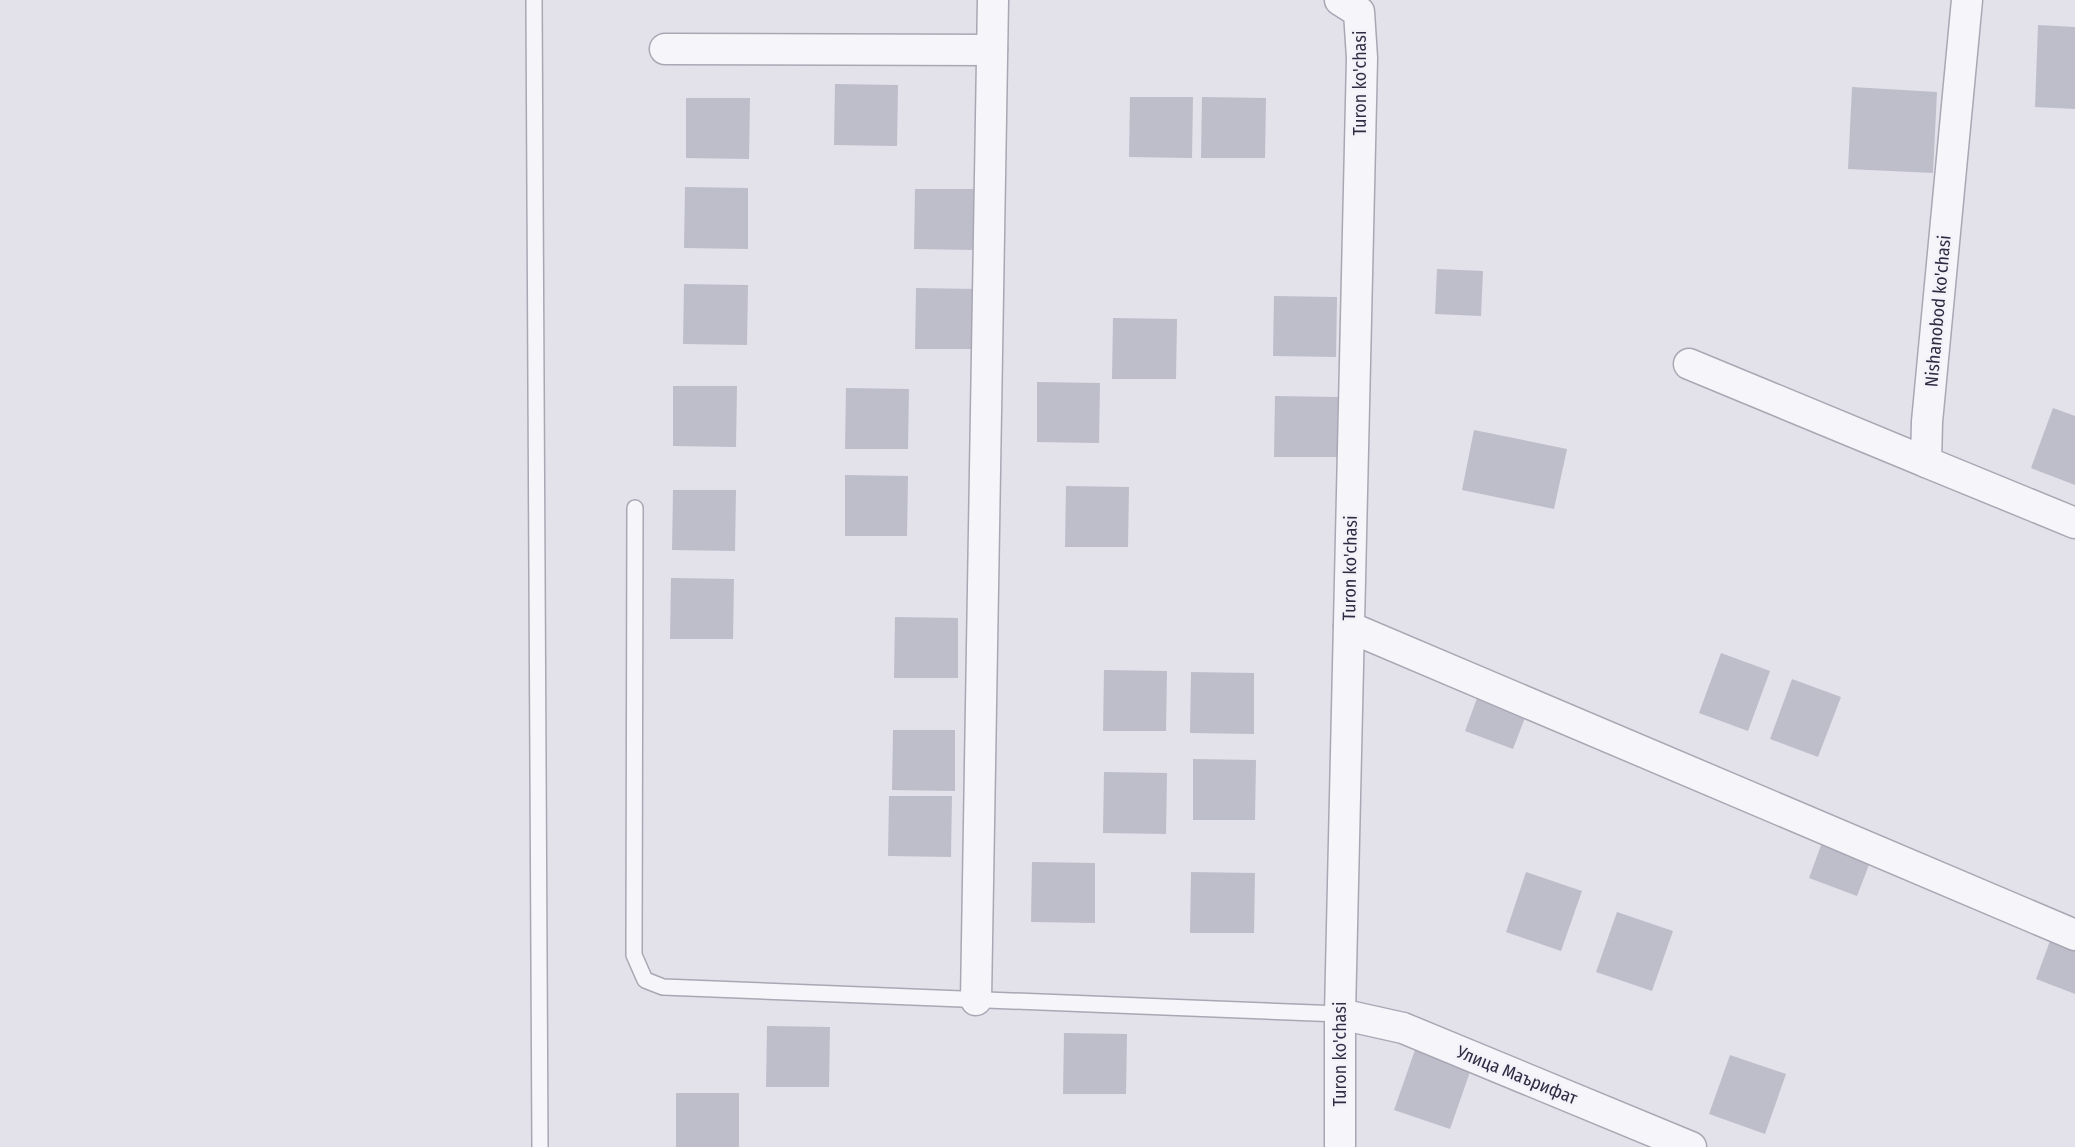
<svg xmlns="http://www.w3.org/2000/svg" width="2075" height="1147" font-family="'Fira Sans Condensed',sans-serif">
<style>
.building{fill:#bebdca}
.lines{fill:none;stroke-linecap:round;stroke-linejoin:round}
.service-casing{stroke:#a9a7b4;stroke-width:18}
.minor-casing{stroke:#a9a7b4;stroke-width:33}
.service{stroke:#f6f5f9;stroke-width:15}
.minor{stroke:#f6f5f9;stroke-width:30}
.labels{text-anchor:middle;dominant-baseline:central;stroke-width:5;stroke-linejoin:round;paint-order:stroke}
.street-label{font-size:18px;fill:#2e2b42;stroke:#f3f2f8}
</style>
<rect width="100%" height="100%" fill="#e3e2ea"/>
<!-- building -->
<g class="building">
<path d="M 2038,25 L 2075,27 L 2075,109 L 2035,107 Z"/>
<path d="M 835,84 L 898,85 L 897,146 L 834,145 Z"/>
<path d="M 1852,87 L 1937,92 L 1933,173 L 1848,169 Z"/>
<path d="M 1130,97 L 1193,97 L 1192,158 L 1129,157 Z"/>
<path d="M 1202,97 L 1266,98 L 1265,158 L 1201,158 Z"/>
<path d="M 686,98 L 750,98 L 749,159 L 686,158 Z"/>
<path d="M 685,187 L 748,188 L 748,249 L 684,248 Z"/>
<path d="M 915,189 L 978,189 L 977,250 L 914,249 Z"/>
<path d="M 1437,269 L 1483,271 L 1481,316 L 1435,314 Z"/>
<path d="M 684,284 L 748,285 L 747,345 L 683,344 Z"/>
<path d="M 916,288 L 979,289 L 978,349 L 915,349 Z"/>
<path d="M 1274,296 L 1337,297 L 1336,357 L 1273,356 Z"/>
<path d="M 1113,318 L 1177,319 L 1176,379 L 1112,379 Z"/>
<path d="M 1037,382 L 1100,383 L 1099,443 L 1037,442 Z"/>
<path d="M 673,386 L 737,386 L 736,447 L 673,446 Z"/>
<path d="M 846,388 L 909,389 L 908,449 L 845,449 Z"/>
<path d="M 1275,396 L 1338,397 L 1337,457 L 1274,457 Z"/>
<path d="M 2053,408 L 2075,416 L 2075,485 L 2031,468 Z"/>
<path d="M 1474,430 L 1567,449 L 1554,509 L 1462,490 Z"/>
<path d="M 845,475 L 908,476 L 907,536 L 845,536 Z"/>
<path d="M 1066,486 L 1129,487 L 1128,547 L 1065,547 Z"/>
<path d="M 673,490 L 736,490 L 735,551 L 672,550 Z"/>
<path d="M 671,578 L 734,579 L 733,639 L 670,639 Z"/>
<path d="M 895,617 L 958,618 L 958,678 L 894,678 Z"/>
<path d="M 1721,653 L 1770,671 L 1748,731 L 1699,713 Z"/>
<path d="M 1104,670 L 1167,671 L 1166,731 L 1103,731 Z"/>
<path d="M 1487,671 L 1536,689 L 1513,749 L 1465,731 Z"/>
<path d="M 1191,672 L 1254,673 L 1254,734 L 1190,733 Z"/>
<path d="M 1792,679 L 1841,697 L 1818,757 L 1770,739 Z"/>
<path d="M 893,730 L 955,730 L 955,791 L 892,790 Z"/>
<path d="M 1193,759 L 1256,760 L 1255,820 L 1193,820 Z"/>
<path d="M 1104,772 L 1167,773 L 1166,834 L 1103,833 Z"/>
<path d="M 889,796 L 952,796 L 951,857 L 888,856 Z"/>
<path d="M 1831,818 L 1880,836 L 1857,896 L 1809,878 Z"/>
<path d="M 1032,862 L 1095,863 L 1095,923 L 1031,922 Z"/>
<path d="M 1191,872 L 1255,873 L 1254,933 L 1190,933 Z"/>
<path d="M 1526,872 L 1582,891 L 1561,951 L 1506,932 Z"/>
<path d="M 1617,912 L 1673,931 L 1652,991 L 1596,972 Z"/>
<path d="M 2058,919 L 2075,925 L 2075,994 L 2036,979 Z"/>
<path d="M 767,1026 L 830,1027 L 829,1087 L 766,1087 Z"/>
<path d="M 1064,1033 L 1127,1034 L 1126,1094 L 1063,1094 Z"/>
<path d="M 1415,1050 L 1471,1069 L 1450,1129 L 1394,1110 Z"/>
<path d="M 1730,1055 L 1786,1074 L 1765,1134 L 1709,1114 Z"/>
<rect x="676" y="1093" width="63" height="54"/>
</g>
<g class="lines">
<!-- service casing -->
<g class="service-casing">
<g id="service">
<path d="M 534,0 L 540,1147"/>
<path d="M 635,508 L 634,955 L 645,980 L 663,987 L 1340,1014"/>
</g>
</g>
<!-- minor casing -->
<g class="minor-casing">
<g id="minor">
<path d="M 1967,0 L 1927,422 L 1926,462 L 2075,523"/>
<path d="M 665,49 L 992,50"/>
<path d="M 1689,364 L 1926,462"/>
<path d="M 1349,627 L 2075,935"/>
<path d="M 976,1000 L 993,0"/>
<path d="M 1340,1014 L 1403,1028 L 1691,1147"/>
<path d="M 1340,1147 L 1340,1014 L 1362,58 L 1359,12 L 1340,0"/>
</g>
</g>
<!-- service -->
<use href="#service" class="service"/>
<!-- minor -->
<use href="#minor" class="minor"/>
</g>
<g class="labels">
<!-- street labels -->
<g class="street-label">
<text transform="translate(1360 83) rotate(-90)">Turon ko'chasi</text>
<text transform="translate(1938 311) rotate(-85)">Nishanobod ko'chasi</text>
<text transform="translate(1350 568) rotate(-89)">Turon ko'chasi</text>
<text transform="translate(1340 1054) rotate(-90)">Turon ko'chasi</text>
<text transform="translate(1517 1075) rotate(22)">Улица Маърифат</text>
</g>
</g>
</svg>
